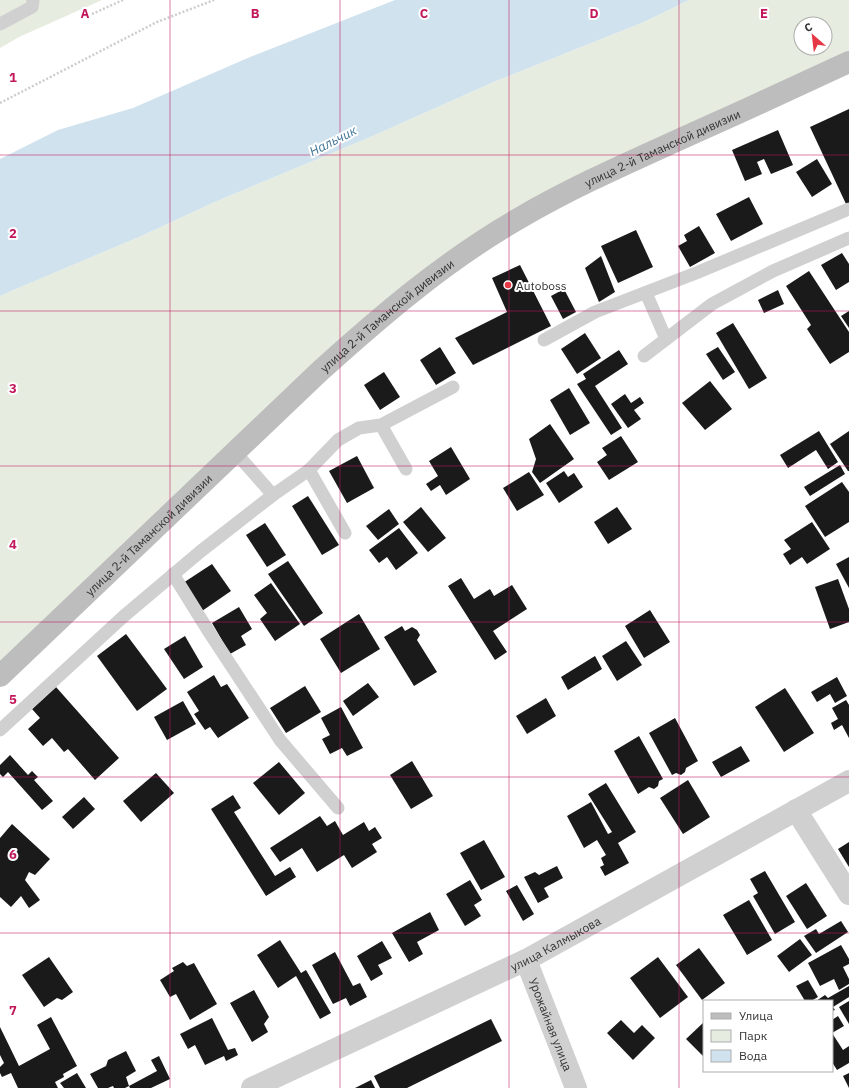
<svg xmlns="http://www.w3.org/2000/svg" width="849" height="1088" font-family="'IBM Plex Sans',sans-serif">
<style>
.green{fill:#e6ecdf;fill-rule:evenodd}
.water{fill:#cfe2ee}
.building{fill:#1a1a1a}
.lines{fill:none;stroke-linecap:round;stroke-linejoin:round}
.path{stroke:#cdcdcd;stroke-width:2.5;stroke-dasharray:2 2;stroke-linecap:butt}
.service{stroke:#d0d0d0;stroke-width:13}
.minor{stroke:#d0d0d0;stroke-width:22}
.tertiary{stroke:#d0d0d0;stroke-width:22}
.secondary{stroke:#bdbdbd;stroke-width:22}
.grid{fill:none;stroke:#c2185b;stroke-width:1;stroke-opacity:0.55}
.poi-dot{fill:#e63946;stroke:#fff;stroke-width:1.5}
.labels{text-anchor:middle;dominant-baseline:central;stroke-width:4;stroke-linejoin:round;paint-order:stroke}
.street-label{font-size:12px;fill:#333;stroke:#fff}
.poi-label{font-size:12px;fill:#333;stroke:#fff;text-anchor:start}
.water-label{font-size:13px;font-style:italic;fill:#3f7597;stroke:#fff}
.grid-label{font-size:13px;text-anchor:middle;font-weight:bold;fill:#c2185b;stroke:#fff;stroke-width:4;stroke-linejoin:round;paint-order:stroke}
</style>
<rect width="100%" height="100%" fill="#fff"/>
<!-- green -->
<g class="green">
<path d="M 0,0 L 102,0 L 19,37 L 0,48 Z"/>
<path d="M 689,0 L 849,0 L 849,62 L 461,255 L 0,676 L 0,296 L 11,291 L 139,237 L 217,201 L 368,138 L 496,81 L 644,22 ZM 801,24 L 825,24 L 825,48 L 801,48 Z"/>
</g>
<!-- water -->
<path class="water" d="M 395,0 L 689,0 L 644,22 L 496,81 L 368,138 L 217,201 L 139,237 L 11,291 L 0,296 L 0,159 L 58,130 L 133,108 L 250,57 Z"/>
<!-- building -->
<g class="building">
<path d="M 849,109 L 849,203 L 846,204 L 810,127 Z"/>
<path d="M 778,130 L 793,165 L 771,174 L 764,159 L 757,162 L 762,174 L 745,181 L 732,150 Z"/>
<path d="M 817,159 L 832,184 L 812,197 L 796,172 Z"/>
<path d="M 749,197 L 763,224 L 731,241 L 716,214 Z"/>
<path d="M 699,226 L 715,253 L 690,267 L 678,246 L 687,241 L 684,235 Z"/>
<path d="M 636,230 L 653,267 L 618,283 L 601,246 Z"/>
<path d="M 842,253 L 849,264 L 849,282 L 836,290 L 821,265 Z"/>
<path d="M 601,256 L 615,292 L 599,302 L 585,268 Z"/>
<path d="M 520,265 L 551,326 L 473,365 L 455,338 L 507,312 L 492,278 Z"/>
<path d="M 809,271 L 849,332 L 849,352 L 830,364 L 807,329 L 811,325 L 786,286 Z"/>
<path d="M 564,289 L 576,312 L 563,319 L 551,296 Z"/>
<path d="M 778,290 L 784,304 L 764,313 L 758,300 Z"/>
<path d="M 849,311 L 849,328 L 841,316 Z"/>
<path d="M 733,323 L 767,378 L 749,389 L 716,333 Z"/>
<path d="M 585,333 L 601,358 L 577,374 L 561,349 Z"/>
<path d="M 440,347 L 456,373 L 436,385 L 420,360 Z"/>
<path d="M 718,347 L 735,372 L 723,380 L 706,354 Z"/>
<path d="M 619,350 L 628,364 L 595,386 L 622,428 L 611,435 L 577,384 L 586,379 L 583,374 Z"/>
<path d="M 384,372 L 400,397 L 380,410 L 364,385 Z"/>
<path d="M 710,381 L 732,409 L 705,430 L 682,403 Z"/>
<path d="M 569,388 L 590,423 L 570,435 L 550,400 Z"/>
<path d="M 625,394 L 631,403 L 640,397 L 644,403 L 634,410 L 641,419 L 628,428 L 611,404 Z"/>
<path d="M 550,424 L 574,459 L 540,483 L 532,472 L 536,459 L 529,439 Z"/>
<path d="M 819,431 L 838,462 L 828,469 L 816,450 L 788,468 L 780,455 Z"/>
<path d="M 849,431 L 849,471 L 848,471 L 830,444 Z"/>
<path d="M 621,436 L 638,462 L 609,480 L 597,462 L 607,455 L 602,448 Z"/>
<path d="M 451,447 L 470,479 L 446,495 L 440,485 L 431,491 L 426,484 L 438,476 L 429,461 Z"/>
<path d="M 357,456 L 374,488 L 347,503 L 329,471 Z"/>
<path d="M 840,465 L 845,474 L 810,496 L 804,487 Z"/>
<path d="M 564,471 L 568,477 L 574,473 L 583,487 L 559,503 L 546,483 Z"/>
<path d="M 529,472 L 544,495 L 517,511 L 503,488 Z"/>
<path d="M 842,482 L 849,492 L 849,522 L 825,537 L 805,506 Z"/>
<path d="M 308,496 L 339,545 L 322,555 L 292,506 Z"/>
<path d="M 421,507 L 446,538 L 428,552 L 403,522 Z"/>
<path d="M 617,507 L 632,529 L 608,544 L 594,522 Z"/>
<path d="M 389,509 L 399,524 L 378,540 L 366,526 Z"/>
<path d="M 812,522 L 830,549 L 807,564 L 802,557 L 790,565 L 783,554 L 791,549 L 784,540 Z"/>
<path d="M 265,523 L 286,555 L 267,567 L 246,535 Z"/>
<path d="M 399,528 L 418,553 L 396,570 L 387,557 L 379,563 L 369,550 Z"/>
<path d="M 849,557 L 849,588 L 836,564 Z"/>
<path d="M 288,561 L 323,613 L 304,626 L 268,574 Z"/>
<path d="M 212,564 L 231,591 L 202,611 L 183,583 Z"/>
<path d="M 461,578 L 474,599 L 490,589 L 494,596 L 512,585 L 527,609 L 493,631 L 507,652 L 495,660 L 448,586 Z"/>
<path d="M 838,579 L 849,609 L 849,622 L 830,629 L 815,587 Z"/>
<path d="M 271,583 L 300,624 L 275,641 L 260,619 L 267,613 L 254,595 Z"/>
<path d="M 239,607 L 252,629 L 241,636 L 246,645 L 230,654 L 212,623 Z"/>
<path d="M 650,610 L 670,642 L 644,658 L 625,626 Z"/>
<path d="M 359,614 L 380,649 L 341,673 L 320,639 Z"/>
<path d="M 402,626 L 405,631 L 412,627 L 417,630 L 420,635 L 417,640 L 437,672 L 414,686 L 384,637 Z"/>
<path d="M 126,634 L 167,689 L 137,711 L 97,656 Z"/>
<path d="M 185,636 L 203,667 L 184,679 L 164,649 Z"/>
<path d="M 626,641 L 642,665 L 617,681 L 602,656 Z"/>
<path d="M 595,656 L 602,669 L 568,690 L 561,677 Z"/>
<path d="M 214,675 L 221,687 L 227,684 L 249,718 L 218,738 L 210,727 L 205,730 L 194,714 L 199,711 L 187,692 Z"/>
<path d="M 837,677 L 847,696 L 835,703 L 830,694 L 817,702 L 811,692 Z"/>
<path d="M 368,683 L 379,697 L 353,716 L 343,701 Z"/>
<path d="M 305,686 L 321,712 L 286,733 L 270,708 Z"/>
<path d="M 56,687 L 119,758 L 95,780 L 68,749 L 64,752 L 52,738 L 43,746 L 28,729 L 40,718 L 32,709 Z"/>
<path d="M 785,688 L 814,733 L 784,752 L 755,707 Z"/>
<path d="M 546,698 L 556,716 L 527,734 L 516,716 Z"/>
<path d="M 846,700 L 849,705 L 849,738 L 842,725 L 834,730 L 831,723 L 838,719 L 832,708 Z"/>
<path d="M 183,701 L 196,724 L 167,740 L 154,717 Z"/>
<path d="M 341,707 L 363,748 L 347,756 L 342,748 L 330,754 L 322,739 L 330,735 L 321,718 Z"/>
<path d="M 675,718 L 698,761 L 686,768 L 685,772 L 681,775 L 676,773 L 672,775 L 649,733 Z"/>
<path d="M 639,736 L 663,779 L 659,781 L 658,786 L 654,789 L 649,787 L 638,794 L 614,751 Z"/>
<path d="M 741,746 L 750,761 L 721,777 L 712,762 Z"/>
<path d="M 10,755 L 28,775 L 32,771 L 38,777 L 34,780 L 53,801 L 42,810 L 8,772 L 3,777 L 0,774 L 0,765 Z"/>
<path d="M 412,761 L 433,796 L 411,809 L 390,775 Z"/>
<path d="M 279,762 L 305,793 L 279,815 L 253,783 Z"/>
<path d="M 156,773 L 174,793 L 141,822 L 123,801 Z"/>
<path d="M 688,780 L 710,817 L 683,834 L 660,798 Z"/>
<path d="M 606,783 L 636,832 L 618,843 L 629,863 L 605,876 L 600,867 L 604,865 L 601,858 L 606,855 L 597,840 L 584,848 L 567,816 L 591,802 L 608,834 L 612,832 L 588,794 Z"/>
<path d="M 233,795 L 241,808 L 234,812 L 275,876 L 290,867 L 296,877 L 266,896 L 211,809 Z"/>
<path d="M 84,797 L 95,809 L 73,829 L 62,817 Z"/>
<path d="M 320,816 L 327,826 L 335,821 L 343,835 L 364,822 L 369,831 L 375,827 L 382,838 L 372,844 L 377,852 L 352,868 L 344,855 L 317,872 L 302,848 L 280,862 L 270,848 Z"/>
<path d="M 12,824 L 50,859 L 35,875 L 29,872 L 25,880 L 40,900 L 29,908 L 21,896 L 11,907 L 0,897 L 0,838 Z"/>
<path d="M 484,840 L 505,877 L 481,890 L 460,853 Z"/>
<path d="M 849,842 L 849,867 L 838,849 Z"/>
<path d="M 557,866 L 563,878 L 544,888 L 549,897 L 538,903 L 524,877 L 535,872 L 539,875 Z"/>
<path d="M 765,871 L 795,922 L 775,934 L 753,896 L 758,893 L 750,879 Z"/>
<path d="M 470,880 L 482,900 L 474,905 L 481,916 L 465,926 L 446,894 Z"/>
<path d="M 806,883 L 827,916 L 807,929 L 786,896 Z"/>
<path d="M 517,885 L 534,914 L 523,921 L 506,891 Z"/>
<path d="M 749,900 L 772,940 L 747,955 L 723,915 Z"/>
<path d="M 430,912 L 439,930 L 417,942 L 423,954 L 409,962 L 392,933 Z"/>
<path d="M 841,921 L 848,932 L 816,953 L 804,936 L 816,929 L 819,934 Z"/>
<path d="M 800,939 L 812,955 L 789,972 L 777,956 Z"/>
<path d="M 280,940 L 301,973 L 306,970 L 331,1013 L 320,1019 L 296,976 L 278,988 L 257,955 Z"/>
<path d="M 382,941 L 392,958 L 378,965 L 383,974 L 371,981 L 357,956 Z"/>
<path d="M 841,945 L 849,959 L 849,964 L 843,967 L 849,979 L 849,984 L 839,990 L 834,979 L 820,986 L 808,963 Z"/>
<path d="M 699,948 L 725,983 L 702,1000 L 676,965 Z"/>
<path d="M 335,952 L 353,986 L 360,983 L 367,997 L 350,1006 L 346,998 L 333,1004 L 312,965 Z"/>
<path d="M 49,957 L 73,992 L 62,1000 L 57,998 L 44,1007 L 22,975 Z"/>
<path d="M 658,957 L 688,997 L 660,1018 L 630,978 Z"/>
<path d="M 183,962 L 187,966 L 194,963 L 217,1004 L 190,1020 L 176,994 L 170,997 L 160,980 L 174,971 L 172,968 Z"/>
<path d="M 808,980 L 818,997 L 811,1001 L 805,1001 L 796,986 Z"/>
<path d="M 849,986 L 849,997 L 833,1007 L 835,1010 L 832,1011 L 832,1001 L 816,1001 L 825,995 L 828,998 Z"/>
<path d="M 254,990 L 269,1017 L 264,1024 L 268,1032 L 252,1042 L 230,1003 Z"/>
<path d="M 849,1001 L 849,1024 L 839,1007 Z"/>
<path d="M 838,1016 L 844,1026 L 832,1033 L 843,1050 L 849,1046 L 849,1063 L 837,1070 L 832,1062 L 832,1020 Z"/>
<path d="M 51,1017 L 77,1066 L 63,1074 L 64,1077 L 55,1082 L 58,1088 L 18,1088 L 11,1073 L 2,1077 L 0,1073 L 0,1067 L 4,1063 L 0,1055 L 0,1027 L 19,1066 L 50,1049 L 37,1025 Z"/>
<path d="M 212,1018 L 228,1050 L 235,1048 L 238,1055 L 226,1061 L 224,1056 L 205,1065 L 195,1045 L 188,1049 L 180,1034 Z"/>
<path d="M 491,1019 L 502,1041 L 407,1088 L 380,1088 L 374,1076 Z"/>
<path d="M 621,1020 L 634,1033 L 642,1025 L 655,1038 L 633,1060 L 607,1033 Z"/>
<path d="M 704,1022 L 704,1057 L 686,1039 Z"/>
<path d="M 126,1051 L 136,1071 L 126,1077 L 129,1086 L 125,1088 L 114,1088 L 113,1086 L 108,1088 L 98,1088 L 90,1074 L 106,1066 L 108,1060 Z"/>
<path d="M 159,1056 L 170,1079 L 151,1088 L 130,1088 L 129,1086 L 157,1071 L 151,1060 Z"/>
<path d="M 77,1073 L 86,1088 L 64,1088 L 60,1083 Z"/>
<path d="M 849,1073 L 849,1088 L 843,1076 Z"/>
<path d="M 371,1080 L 375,1088 L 355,1088 Z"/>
</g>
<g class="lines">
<!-- path -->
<g class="path">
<path d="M 92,14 L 123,0"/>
<path d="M 0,103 L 157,22 L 214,0"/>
</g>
<!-- service -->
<g class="service">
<path d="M 0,24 L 32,7 L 33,0"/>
<path d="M 646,293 L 666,339"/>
<path d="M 544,340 L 595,312 L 696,273 L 849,209"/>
<path d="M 644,356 L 712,304 L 773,271 L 849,238"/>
<path d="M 381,425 L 406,469"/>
<path d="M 235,452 L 273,495"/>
<path d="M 309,470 L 345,533"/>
<path d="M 173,574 L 209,632 L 280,740 L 338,808"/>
<path d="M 0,730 L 124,616 L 201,551 L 273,495 L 309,470 L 338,440 L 359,428 L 381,425 L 453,387"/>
</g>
<!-- minor -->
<g class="minor">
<path d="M 796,810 L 849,894"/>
<path id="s1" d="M 526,960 L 576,1088"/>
</g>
<!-- tertiary -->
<path class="tertiary" id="s2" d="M 252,1088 L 526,960 L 849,781"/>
<!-- secondary -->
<path class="secondary" id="s3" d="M 0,676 L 319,372 C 381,316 445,261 518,219 C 569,189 623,165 676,141 C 734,115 791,89 849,62"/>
</g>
<!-- grid -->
<path class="grid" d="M 170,0 L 170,1088M 340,0 L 340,1088M 509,0 L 509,1088M 679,0 L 679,1088M 0,155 L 849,155M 0,311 L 849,311M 0,466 L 849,466M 0,622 L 849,622M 0,777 L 849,777M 0,933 L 849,933"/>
<!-- markers -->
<circle class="poi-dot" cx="508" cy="285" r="4"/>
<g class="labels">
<!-- street labels -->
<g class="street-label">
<text stroke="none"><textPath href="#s3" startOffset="853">улица 2-й Таманской дивизии</textPath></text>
<text stroke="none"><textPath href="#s3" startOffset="529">улица 2-й Таманской дивизии</textPath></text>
<text stroke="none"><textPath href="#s3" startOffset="205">улица 2-й Таманской дивизии</textPath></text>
<text stroke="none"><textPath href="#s2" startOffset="336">улица Калмыкова</textPath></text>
<text stroke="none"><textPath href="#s1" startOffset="69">Урожайная улица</textPath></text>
</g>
<!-- poi labels -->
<g class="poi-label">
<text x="516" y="285">Autoboss</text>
</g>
<!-- water labels -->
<g class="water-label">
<text transform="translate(333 141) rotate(-27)">Нальчик</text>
</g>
</g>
<g class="grid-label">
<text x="85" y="18">A</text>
<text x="255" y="18">B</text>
<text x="424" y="18">C</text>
<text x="594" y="18">D</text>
<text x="764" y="18">E</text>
<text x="13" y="82">1</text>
<text x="13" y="238">2</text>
<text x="13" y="393">3</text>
<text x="13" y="549">4</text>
<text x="13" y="704">5</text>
<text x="13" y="859">6</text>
<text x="13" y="1015">7</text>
</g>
<!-- legend -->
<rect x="703" y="1000" width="130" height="72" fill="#ffffff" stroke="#adadad"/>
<rect x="711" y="1013" width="20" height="6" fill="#bdbdbd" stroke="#adadad"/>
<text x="739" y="1020" font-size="12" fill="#333333">Улица</text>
<rect x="711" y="1030" width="20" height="12" fill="#e6ecdf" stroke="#adadad"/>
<text x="739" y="1040" font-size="12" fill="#333333">Парк</text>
<rect x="711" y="1050" width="20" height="12" fill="#cfe2ee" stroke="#adadad"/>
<text x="739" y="1060" font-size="12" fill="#333333">Вода</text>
<!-- north arrow -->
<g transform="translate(813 36) rotate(332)"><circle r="19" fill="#ffffff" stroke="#adadad"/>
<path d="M0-3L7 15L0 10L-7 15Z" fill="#e63946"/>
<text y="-6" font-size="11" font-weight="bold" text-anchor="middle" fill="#333333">С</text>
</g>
</svg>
